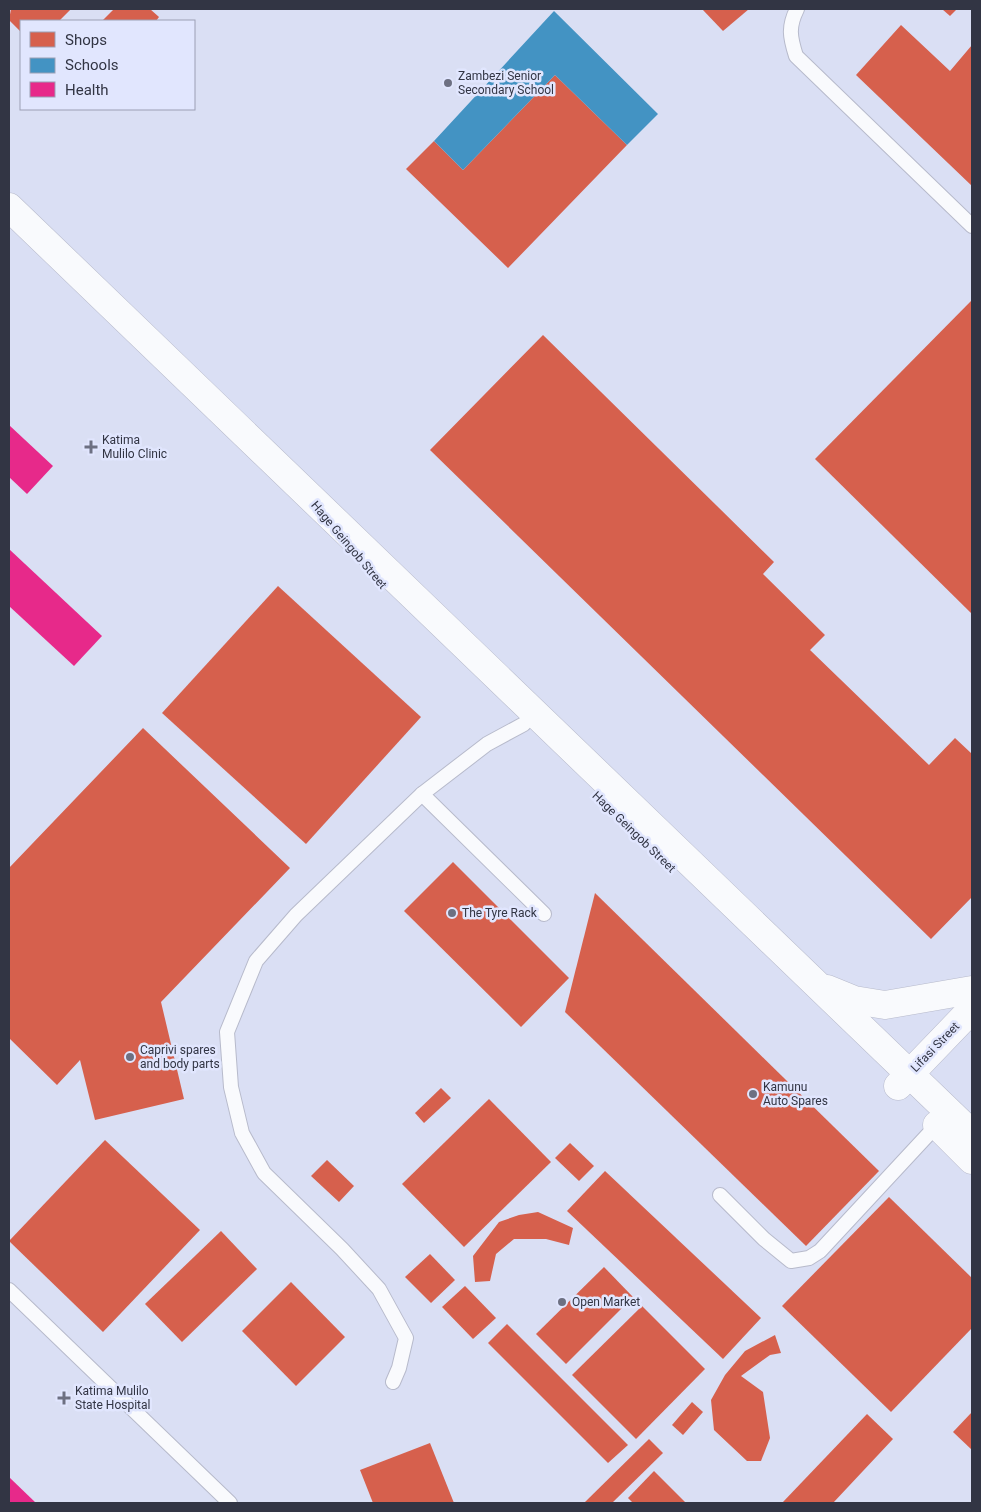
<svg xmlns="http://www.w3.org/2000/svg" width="981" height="1512" font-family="Roboto,sans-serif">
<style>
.shops{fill:#d6604d}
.schools{fill:#4393c3}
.health{fill:#e7298a}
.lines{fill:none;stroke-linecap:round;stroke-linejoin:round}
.lane-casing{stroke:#b7bacb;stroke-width:16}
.street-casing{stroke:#b7bacb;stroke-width:29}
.secondary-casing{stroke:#b7bacb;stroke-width:29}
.lane{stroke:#f9fafd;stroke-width:14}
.street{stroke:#f9fafd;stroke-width:28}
.secondary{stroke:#f9fafd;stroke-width:28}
.poi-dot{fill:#6d7082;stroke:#e1e6fe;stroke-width:2}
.labels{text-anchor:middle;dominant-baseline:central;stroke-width:5;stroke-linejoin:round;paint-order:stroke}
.poi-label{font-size:12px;fill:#323544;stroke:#e1e6fe;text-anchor:start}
.street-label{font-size:12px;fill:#323544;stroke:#e1e6fe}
</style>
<rect width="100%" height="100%" fill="#dadff4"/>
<!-- shops -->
<g class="shops">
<path d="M 11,9 L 71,9 L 59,21 L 21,21 L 21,32 L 9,20 Z"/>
<path d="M 114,9 L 150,9 L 159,17 L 156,21 L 102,21 Z"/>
<path d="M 702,9 L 749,9 L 723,31 Z"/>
<path d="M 942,9 L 957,9 L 950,16 Z"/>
<path d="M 901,25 L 950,71 L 972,45 L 972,186 L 856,75 Z"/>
<path d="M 555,75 L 627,145 L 508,268 L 406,169 L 434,141 L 463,170 Z"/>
<path d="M 972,300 L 972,614 L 815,459 Z"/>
<path d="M 543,335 L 774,562 L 763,574 L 825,635 L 810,650 L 929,765 L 955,738 L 972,754 L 972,897 L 931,939 L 430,450 Z"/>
<path d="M 278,586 L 421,717 L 306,844 L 162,713 Z"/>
<path d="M 143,728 L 290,868 L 161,1002 L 184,1099 L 95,1120 L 80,1060 L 57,1085 L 9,1038 L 9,868 Z"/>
<path d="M 453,862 L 569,978 L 521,1027 L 404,911 Z"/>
<path d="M 595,893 L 879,1171 L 806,1246 L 565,1012 Z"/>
<path d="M 441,1088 L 451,1098 L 424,1123 L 415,1113 Z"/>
<path d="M 489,1099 L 551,1162 L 464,1247 L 402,1184 Z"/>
<path d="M 105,1140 L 200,1230 L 103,1332 L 9,1241 Z"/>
<path d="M 570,1143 L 594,1166 L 579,1181 L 555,1158 Z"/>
<path d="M 327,1160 L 354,1186 L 339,1202 L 311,1176 Z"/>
<path d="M 605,1171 L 761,1318 L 723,1359 L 567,1211 Z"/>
<path d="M 889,1197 L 972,1278 L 972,1328 L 891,1412 L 782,1306 Z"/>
<path d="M 538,1212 L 573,1228 L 569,1245 L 546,1239 L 514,1239 L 496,1254 L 490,1281 L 475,1282 L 473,1256 L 499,1222 L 519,1215 Z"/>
<path d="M 221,1231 L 257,1269 L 182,1342 L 145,1304 Z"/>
<path d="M 430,1254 L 455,1280 L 431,1303 L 405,1277 Z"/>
<path d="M 604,1267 L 633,1297 L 566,1364 L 536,1334 Z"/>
<path d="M 291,1282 L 345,1337 L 296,1386 L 242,1331 Z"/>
<path d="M 465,1286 L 496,1318 L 473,1339 L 442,1307 Z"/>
<path d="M 642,1306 L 705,1369 L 636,1439 L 572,1375 Z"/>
<path d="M 507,1324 L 628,1445 L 608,1463 L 488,1343 Z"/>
<path d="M 775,1335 L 781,1353 L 770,1355 L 741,1376 L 763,1392 L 770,1438 L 761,1461 L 747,1461 L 714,1430 L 711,1400 L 725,1375 L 745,1351 Z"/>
<path d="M 692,1402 L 703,1412 L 683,1435 L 672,1425 Z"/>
<path d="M 972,1412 L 972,1450 L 953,1432 Z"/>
<path d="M 867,1414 L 893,1439 L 833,1503 L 782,1503 Z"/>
<path d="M 649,1439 L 663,1453 L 612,1503 L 584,1503 Z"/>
<path d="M 430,1443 L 454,1503 L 373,1503 L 360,1470 Z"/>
<path d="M 654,1471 L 686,1503 L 633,1503 L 628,1498 Z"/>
</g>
<!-- schools -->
<path class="schools" d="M 554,11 L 658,114 L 627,145 L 555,75 L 463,170 L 434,141 Z"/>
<!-- health -->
<g class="health">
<path d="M 9,425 L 53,466 L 27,494 L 9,477 Z"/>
<path d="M 9,549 L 102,636 L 74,666 L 9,606 Z"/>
<path d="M 9,1477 L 36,1503 L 9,1503 Z"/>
</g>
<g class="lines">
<!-- lane casing -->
<g class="lane-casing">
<g id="lane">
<path d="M 797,9 C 788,27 790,37 796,56 L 972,226"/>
<path d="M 422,794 L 544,914"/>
<path d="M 720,1195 L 764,1239 L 791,1261 L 809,1258 L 820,1251 L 937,1125"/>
<path d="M 9,1290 L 230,1503"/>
<path d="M 393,1382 L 399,1368 L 406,1338 L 379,1289 L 342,1249 L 264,1173 L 242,1133 L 231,1087 L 227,1032 L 256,961 L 296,915 L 422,794 L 487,744 L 524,724"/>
</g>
</g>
<!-- street casing -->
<g class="street-casing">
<path id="street" d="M 898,1086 L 972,1009"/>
</g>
<!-- secondary casing -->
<g class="secondary-casing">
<g id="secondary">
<path d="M 9,207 L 972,1134"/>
<path d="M 827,989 L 854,1000 L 885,1005 L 972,990"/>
<path d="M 937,1125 L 972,1160"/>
</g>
</g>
<!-- lane -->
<use href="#lane" class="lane"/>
<!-- street -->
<use href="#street" class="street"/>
<!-- secondary -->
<use href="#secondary" class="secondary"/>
</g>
<!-- markers -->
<g class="poi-dot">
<circle cx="448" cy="83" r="5"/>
<path d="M88.5 439.5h5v5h5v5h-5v5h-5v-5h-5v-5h5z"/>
<circle cx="452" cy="913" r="5"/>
<circle cx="130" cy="1057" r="5"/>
<circle cx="753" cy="1094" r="5"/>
<circle cx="562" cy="1302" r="5"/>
<path d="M61.5 1390.5h5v5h5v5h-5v5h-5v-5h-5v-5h5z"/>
</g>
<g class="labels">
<!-- poi labels -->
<g class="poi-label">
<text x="458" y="76">Zambezi Senior<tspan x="458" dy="14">Secondary School</tspan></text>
<text x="102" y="440">Katima<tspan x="102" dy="14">Mulilo Clinic</tspan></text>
<text x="462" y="913">The Tyre Rack</text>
<text x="140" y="1050">Caprivi spares<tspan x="140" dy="14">and body parts</tspan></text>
<text x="763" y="1087">Kamunu<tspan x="763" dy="14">Auto Spares</tspan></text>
<text x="572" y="1302">Open Market</text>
<text x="75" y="1391">Katima Mulilo<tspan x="75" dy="14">State Hospital</tspan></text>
</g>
<!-- street labels -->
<g class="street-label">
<text transform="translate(349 545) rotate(50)">Hage Geingob Street</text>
<text transform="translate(634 832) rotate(44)">Hage Geingob Street</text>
<text transform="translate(935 1047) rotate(-46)">Lifasi Street</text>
</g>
</g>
<!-- border -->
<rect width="981" height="1512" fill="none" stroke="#323544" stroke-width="20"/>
<!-- legend -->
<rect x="20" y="20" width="175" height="90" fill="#e1e6fe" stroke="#9b9fb4"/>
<rect x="30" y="32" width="25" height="15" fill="#d6604d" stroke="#9b9fb4"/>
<text x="65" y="45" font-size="15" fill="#323544">Shops</text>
<rect x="30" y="58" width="25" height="15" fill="#4393c3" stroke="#9b9fb4"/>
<text x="65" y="70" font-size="15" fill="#323544">Schools</text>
<rect x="30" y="82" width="25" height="15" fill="#e7298a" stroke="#9b9fb4"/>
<text x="65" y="95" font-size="15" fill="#323544">Health</text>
</svg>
